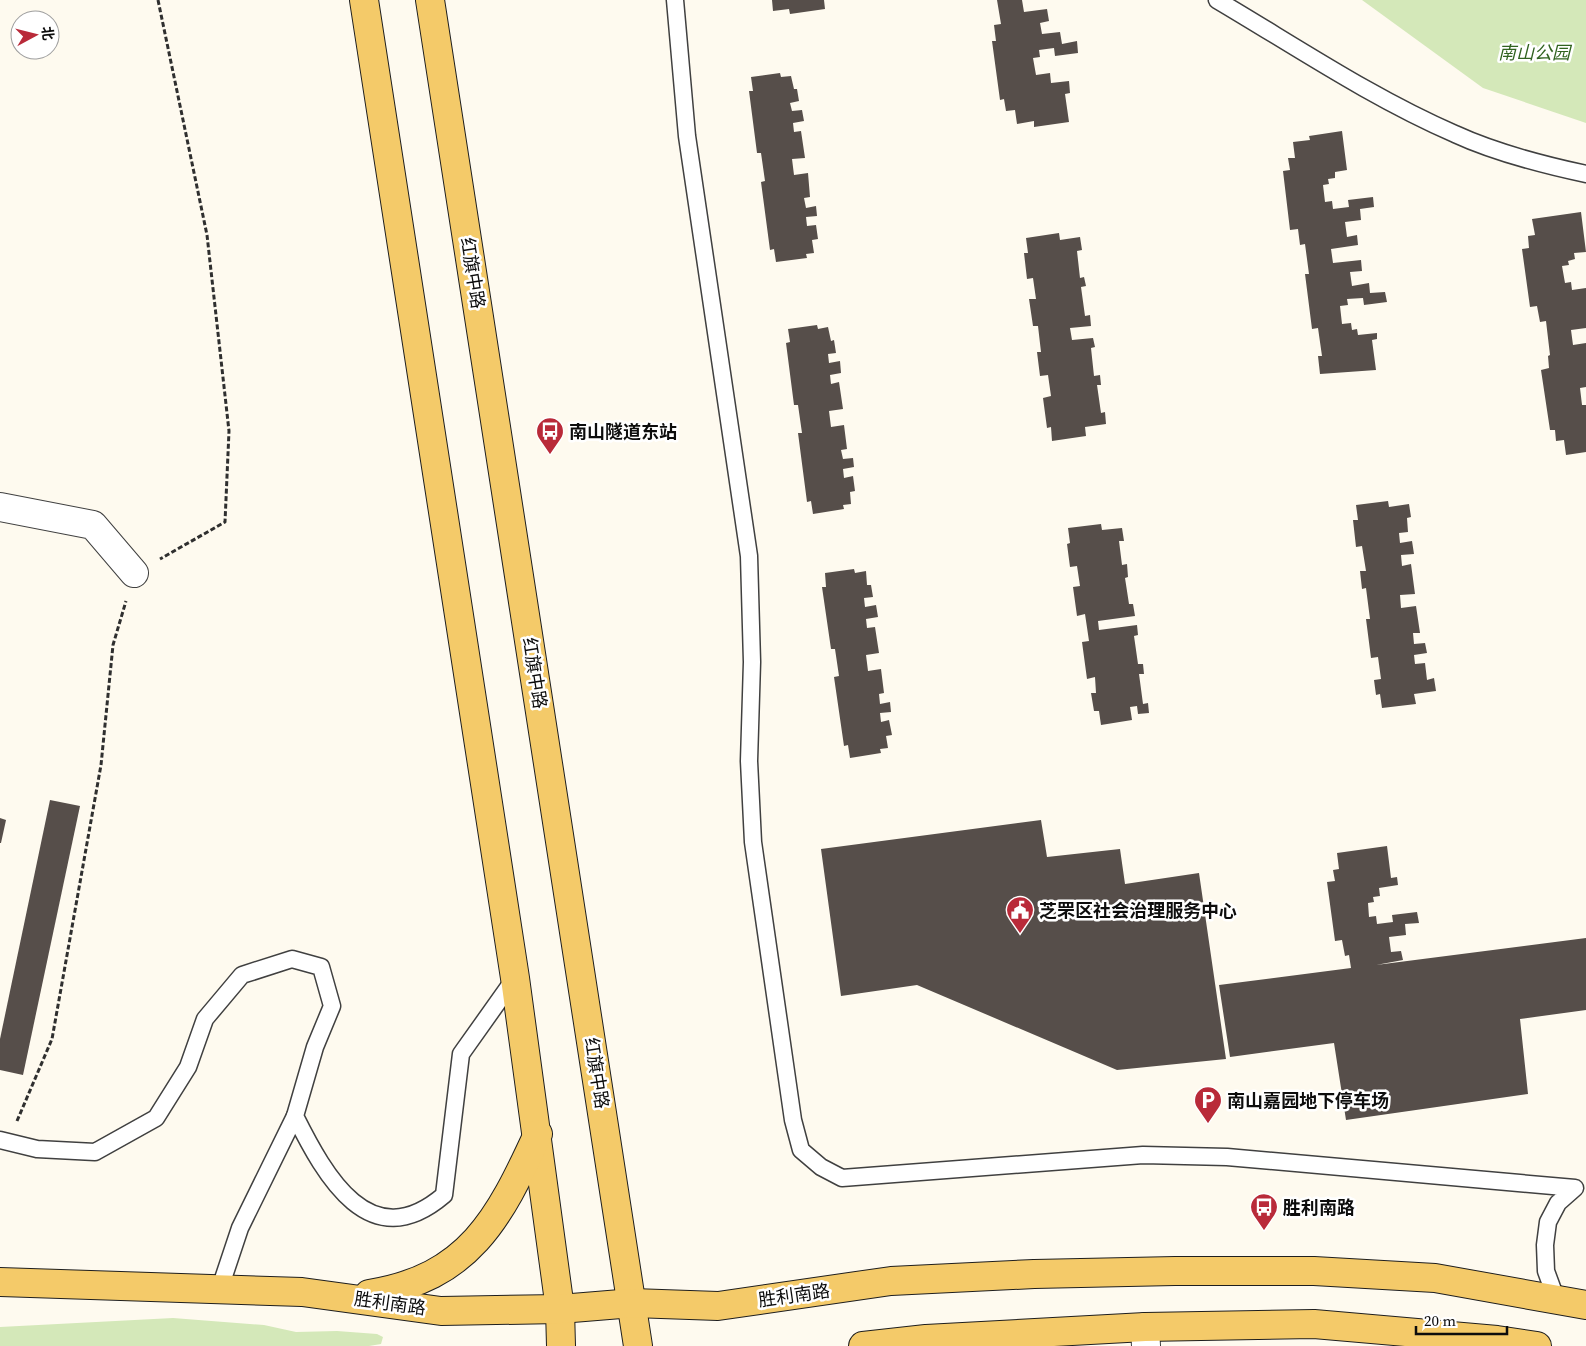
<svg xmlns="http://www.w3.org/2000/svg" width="1586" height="1346" font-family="'Source Serif 4','Noto Sans SC',serif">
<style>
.green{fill:#d4e8b9}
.building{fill:#564e4a}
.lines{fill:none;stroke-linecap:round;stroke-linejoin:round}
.service-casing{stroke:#404040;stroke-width:19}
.minor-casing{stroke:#404040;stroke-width:30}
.primary-casing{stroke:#1e1e1e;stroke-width:30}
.path{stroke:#2f2f2f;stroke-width:3;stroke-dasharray:5 2.5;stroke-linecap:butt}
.service{stroke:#fff;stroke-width:16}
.minor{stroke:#fff;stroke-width:28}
.primary{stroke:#f4ca69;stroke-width:28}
.labels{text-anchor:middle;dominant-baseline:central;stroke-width:5;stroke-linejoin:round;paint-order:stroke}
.park-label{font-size:18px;font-style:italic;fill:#316320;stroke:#fff}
.street-label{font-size:18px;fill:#0d0d0d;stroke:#fff}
.poi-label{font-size:18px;font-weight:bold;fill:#0d0d0d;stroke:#fff;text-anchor:start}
</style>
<rect width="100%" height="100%" fill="#fefaef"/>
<!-- green -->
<g class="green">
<path d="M 1362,0 L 1586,0 L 1586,123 L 1483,88 Z"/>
<path d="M 173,1318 L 264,1325 L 296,1332 L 337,1331 L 377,1334 L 383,1337 L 381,1344 L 369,1346 L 0,1346 L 0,1327 Z"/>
</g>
<!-- building -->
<g class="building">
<path d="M 772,0 L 824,0 L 825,9 L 790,14 L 789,9 L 773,11 Z"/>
<path d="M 997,0 L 1022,0 L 1024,12 L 1047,9 L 1049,21 L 1040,23 L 1042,34 L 1060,32 L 1062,44 L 1077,41 L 1078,53 L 1055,56 L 1054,48 L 1039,50 L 1040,57 L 1033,58 L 1036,75 L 1050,73 L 1051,83 L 1069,81 L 1070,93 L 1065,94 L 1069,122 L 1034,127 L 1034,121 L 1017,124 L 1015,110 L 1006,111 L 1004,99 L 1000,100 L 992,41 L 996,41 L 994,25 L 1001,24 Z"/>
<path d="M 780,73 L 781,77 L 791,76 L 794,89 L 797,89 L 799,101 L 790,103 L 792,111 L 802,110 L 804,121 L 793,123 L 794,132 L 801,131 L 805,158 L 792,159 L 794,175 L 808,173 L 810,197 L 804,198 L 806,208 L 816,206 L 817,216 L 806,217 L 807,226 L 816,225 L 818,239 L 812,240 L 814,253 L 806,254 L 807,258 L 776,262 L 774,249 L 770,250 L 761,182 L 765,181 L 761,153 L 757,153 L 749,91 L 753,91 L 751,77 Z"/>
<path d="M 1342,131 L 1347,170 L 1335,172 L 1335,178 L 1328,179 L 1329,184 L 1323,185 L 1325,202 L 1332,201 L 1333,209 L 1349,207 L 1348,200 L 1373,197 L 1374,207 L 1360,209 L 1361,220 L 1345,222 L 1347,237 L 1357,235 L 1358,245 L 1331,249 L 1333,263 L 1361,260 L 1362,271 L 1350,272 L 1352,286 L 1369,283 L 1370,293 L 1385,292 L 1387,302 L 1364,305 L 1363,298 L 1347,299 L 1348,305 L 1340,306 L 1342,324 L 1351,323 L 1352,330 L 1357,329 L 1358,335 L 1377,333 L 1377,339 L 1372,340 L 1376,370 L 1320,374 L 1318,356 L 1322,356 L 1318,328 L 1312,329 L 1305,274 L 1309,274 L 1305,244 L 1300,245 L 1298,229 L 1290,230 L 1283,171 L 1290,170 L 1288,158 L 1295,158 L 1293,142 L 1310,140 L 1309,136 Z"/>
<path d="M 1581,212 L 1586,252 L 1574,253 L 1575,259 L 1568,261 L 1569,265 L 1562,266 L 1565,283 L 1571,282 L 1572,290 L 1586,288 L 1586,328 L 1571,330 L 1573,345 L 1586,343 L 1586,387 L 1580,388 L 1582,405 L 1586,405 L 1586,452 L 1566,455 L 1564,440 L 1556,441 L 1555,430 L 1550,430 L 1541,370 L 1549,368 L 1548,356 L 1550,355 L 1546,321 L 1540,322 L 1537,306 L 1530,307 L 1522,249 L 1529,248 L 1528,236 L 1535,235 L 1532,219 Z"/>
<path d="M 1059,233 L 1060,240 L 1080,237 L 1082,250 L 1077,251 L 1080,278 L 1084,277 L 1086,286 L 1081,287 L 1085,316 L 1090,315 L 1091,326 L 1070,328 L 1072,340 L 1093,338 L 1095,347 L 1091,348 L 1094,376 L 1100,375 L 1101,385 L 1097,385 L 1101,413 L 1105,412 L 1106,424 L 1085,427 L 1086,436 L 1052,441 L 1051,427 L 1047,428 L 1043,398 L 1051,396 L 1048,375 L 1040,376 L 1037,352 L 1041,352 L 1038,326 L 1033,326 L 1029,299 L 1036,299 L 1033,278 L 1027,279 L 1024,253 L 1028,253 L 1026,238 Z"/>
<path d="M 817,325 L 818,329 L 828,327 L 831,341 L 834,340 L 836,353 L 828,354 L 829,363 L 840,361 L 841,373 L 830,375 L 831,384 L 839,382 L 843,409 L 829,411 L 831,427 L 844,425 L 847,449 L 841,450 L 843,459 L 853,458 L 854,467 L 843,469 L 844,478 L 853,476 L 855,491 L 850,492 L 851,504 L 843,505 L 844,509 L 813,514 L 811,501 L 807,502 L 798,433 L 802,433 L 798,405 L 794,405 L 786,343 L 790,342 L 788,329 Z"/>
<path d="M 1388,501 L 1389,507 L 1409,504 L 1411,517 L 1407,518 L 1408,532 L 1399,533 L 1400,543 L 1412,541 L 1414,554 L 1401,555 L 1402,566 L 1411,564 L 1415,594 L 1400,595 L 1401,608 L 1416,606 L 1420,633 L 1413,633 L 1414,644 L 1425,643 L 1427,653 L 1414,655 L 1415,664 L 1425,663 L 1427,680 L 1434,678 L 1436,691 L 1414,694 L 1416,704 L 1382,708 L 1380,694 L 1376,695 L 1374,680 L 1381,679 L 1378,657 L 1371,658 L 1366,619 L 1370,619 L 1366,588 L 1362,589 L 1360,571 L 1366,571 L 1362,546 L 1356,547 L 1353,520 L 1358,520 L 1356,505 Z"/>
<path d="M 1101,524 L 1102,530 L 1122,528 L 1124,541 L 1119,541 L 1122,565 L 1127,564 L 1128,577 L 1125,578 L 1129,604 L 1133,604 L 1135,616 L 1098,621 L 1099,630 L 1137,625 L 1138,635 L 1134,636 L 1138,664 L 1143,664 L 1144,674 L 1139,674 L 1143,704 L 1148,703 L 1149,713 L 1138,714 L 1137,706 L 1130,707 L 1132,720 L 1101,725 L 1099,711 L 1094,711 L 1091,693 L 1096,693 L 1095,677 L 1087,679 L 1082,642 L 1089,641 L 1085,614 L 1077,616 L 1073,587 L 1080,586 L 1077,566 L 1070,567 L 1067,544 L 1070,543 L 1068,528 Z"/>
<path d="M 854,569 L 855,573 L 866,571 L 867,585 L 871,585 L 873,597 L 864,598 L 865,607 L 876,605 L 878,617 L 866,619 L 867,628 L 875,627 L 879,653 L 866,655 L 868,671 L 881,669 L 884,693 L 879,694 L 880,704 L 890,702 L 891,712 L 880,713 L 881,722 L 889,720 L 892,735 L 886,736 L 888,748 L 880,749 L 881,753 L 850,758 L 848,745 L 844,746 L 834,677 L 839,676 L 835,649 L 831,649 L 822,587 L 826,587 L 825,573 Z"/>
<path d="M 50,800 L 80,806 L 23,1075 L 0,1070 L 0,1039 Z"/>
<path d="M 0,818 L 6,820 L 1,843 L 0,843 Z"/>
<path d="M 1041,820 L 1047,857 L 1120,849 L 1125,884 L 1199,873 L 1226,1059 L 1117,1070 L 917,985 L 841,996 L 821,849 Z"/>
<path d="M 1387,846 L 1391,878 L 1397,877 L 1398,885 L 1379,888 L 1380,896 L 1373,897 L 1374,902 L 1368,903 L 1369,917 L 1376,916 L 1377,924 L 1393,922 L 1392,915 L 1417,912 L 1419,923 L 1405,924 L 1406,935 L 1389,937 L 1391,952 L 1401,951 L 1403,960 L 1376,965 L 1586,938 L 1586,1010 L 1520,1019 L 1528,1094 L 1346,1120 L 1334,1043 L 1230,1057 L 1219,985 L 1351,968 L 1349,955 L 1345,956 L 1342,940 L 1335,941 L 1327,882 L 1335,881 L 1333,870 L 1339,869 L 1337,853 Z"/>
</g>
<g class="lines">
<!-- service casing -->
<g class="service-casing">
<g id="service">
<path d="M 675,0 L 687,136 L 749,556 L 752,662 L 749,761 L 753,842 L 793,1120 L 801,1150 L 821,1167 L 842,1178 L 1143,1155 L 1227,1157 L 1575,1188 L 1558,1203 L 1548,1222 L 1545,1245 L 1546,1271 L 1557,1301"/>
<path d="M 1217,0 C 1295,46 1372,98 1455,134 C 1494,152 1544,165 1586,174"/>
<path d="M 0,1140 L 37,1149 L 95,1152 L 156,1118 L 188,1067 L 205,1019 L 242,975 L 292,959 L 321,967 L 332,1006 L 315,1047 L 295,1116 C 325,1176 370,1258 444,1195 L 461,1054 L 515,978"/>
<path d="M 220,1288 L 240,1228 L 295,1116"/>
</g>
</g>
<!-- minor casing -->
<g class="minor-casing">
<g id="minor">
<path d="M 0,507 L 93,525 L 134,573"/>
<path d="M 1145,1327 L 1146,1346"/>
</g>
</g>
<!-- primary casing -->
<g class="primary-casing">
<g id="primary">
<path d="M 364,0 L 515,978 L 560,1309 L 561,1346"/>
<path d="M 430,0 L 638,1346"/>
<path d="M 0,1282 L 302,1292 L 441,1311 L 560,1309 L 633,1303 L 718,1306 L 891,1281 L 1034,1274 L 1175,1271 L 1314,1271 L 1435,1278 L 1586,1305"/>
<path d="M 369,1294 C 469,1278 499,1219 538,1134"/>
<path d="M 863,1346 L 926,1339 L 1145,1327 L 1314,1324 L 1497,1340 L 1537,1346"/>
</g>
</g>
<!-- path -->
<g class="path">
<path d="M 158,0 L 207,235 L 229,431 L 225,522 L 160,559"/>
<path d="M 17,1121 L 52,1039 L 101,765 L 113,645 L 126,601"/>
</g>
<!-- service -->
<use href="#service" class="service"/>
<!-- minor -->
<use href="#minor" class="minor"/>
<!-- primary -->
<use href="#primary" class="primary"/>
</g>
<!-- icons -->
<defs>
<g id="bus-pin" transform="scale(1.4375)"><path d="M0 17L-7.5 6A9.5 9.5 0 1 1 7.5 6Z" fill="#b92a39" stroke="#fff"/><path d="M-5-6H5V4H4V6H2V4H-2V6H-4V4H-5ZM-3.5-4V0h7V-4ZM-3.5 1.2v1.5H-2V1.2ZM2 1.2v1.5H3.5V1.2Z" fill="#fff"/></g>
<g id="civic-pin" transform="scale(1.4375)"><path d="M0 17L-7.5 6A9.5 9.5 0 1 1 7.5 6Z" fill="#b92a39" stroke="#fff"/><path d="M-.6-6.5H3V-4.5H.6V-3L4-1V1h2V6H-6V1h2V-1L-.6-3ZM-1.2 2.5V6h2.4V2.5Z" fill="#fff"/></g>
<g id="parking-pin" transform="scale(1.4375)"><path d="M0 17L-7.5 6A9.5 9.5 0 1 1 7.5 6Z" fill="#b92a39" stroke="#fff"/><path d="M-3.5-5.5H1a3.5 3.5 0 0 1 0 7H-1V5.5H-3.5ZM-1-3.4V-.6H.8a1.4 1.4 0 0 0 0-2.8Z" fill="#fff"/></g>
</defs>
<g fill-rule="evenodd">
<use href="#bus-pin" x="550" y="431"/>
<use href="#civic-pin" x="1020" y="910"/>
<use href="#parking-pin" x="1208" y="1100"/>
<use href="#bus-pin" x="1264" y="1207"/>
</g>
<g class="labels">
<!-- park labels -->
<g class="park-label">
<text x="1534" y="52">南山公园</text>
</g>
<!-- street labels -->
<g class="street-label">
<text transform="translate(473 273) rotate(81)">红旗中路</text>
<text transform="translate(535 673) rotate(81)">红旗中路</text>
<text transform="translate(597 1073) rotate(81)">红旗中路</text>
<text transform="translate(794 1295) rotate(-8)">胜利南路</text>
<text transform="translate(390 1303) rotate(8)">胜利南路</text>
</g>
<!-- poi labels -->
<g class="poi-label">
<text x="569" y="431">南山隧道东站</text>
<text x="1039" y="910">芝罘区社会治理服务中心</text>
<text x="1227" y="1100">南山嘉园地下停车场</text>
<text x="1283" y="1207">胜利南路</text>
</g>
</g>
<!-- north arrow -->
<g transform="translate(35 35) rotate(83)"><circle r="24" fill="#ffffff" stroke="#9e9e9e"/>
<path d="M0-4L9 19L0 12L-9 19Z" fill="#b92a39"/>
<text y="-8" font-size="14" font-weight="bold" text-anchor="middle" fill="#0d0d0d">北</text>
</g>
<!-- scale -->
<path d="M1416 1326v8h91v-8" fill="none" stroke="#0d0d0d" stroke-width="2.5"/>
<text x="1424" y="1326" font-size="15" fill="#0d0d0d" stroke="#ffffff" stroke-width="4" paint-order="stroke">20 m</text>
</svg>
